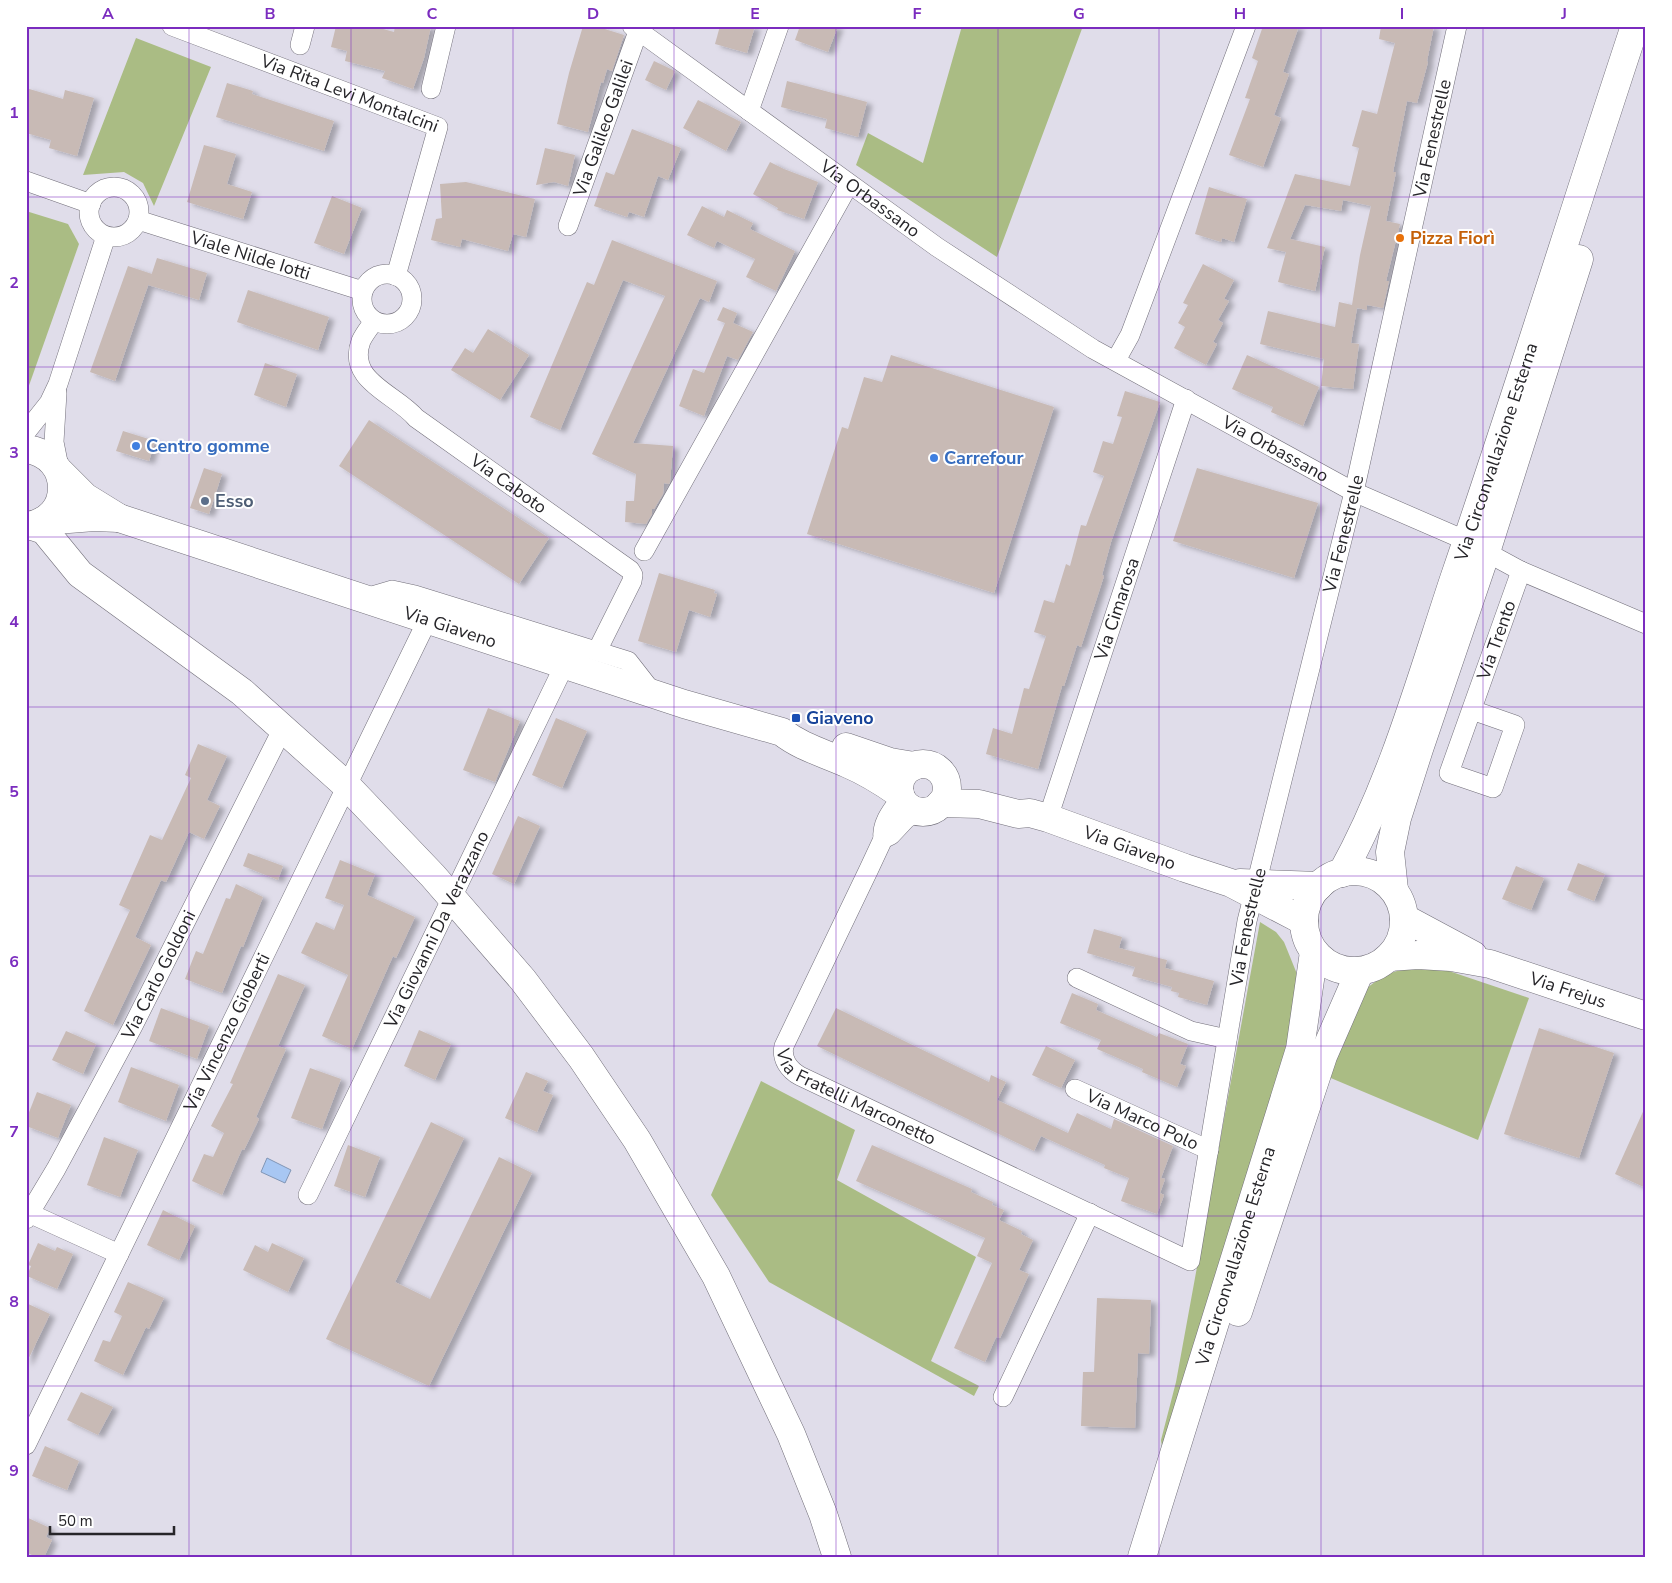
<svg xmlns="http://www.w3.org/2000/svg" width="1672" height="1583" font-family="'Nunito Sans',sans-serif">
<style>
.green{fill:#aabc84}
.water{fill:#a8c7f3;stroke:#8196b6}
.building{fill:#c8bab5;filter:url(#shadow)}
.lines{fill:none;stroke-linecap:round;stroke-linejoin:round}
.street-casing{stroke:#726f7a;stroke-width:20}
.secondary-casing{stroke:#726f7a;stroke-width:29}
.street{stroke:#fff;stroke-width:19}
.secondary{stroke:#fff;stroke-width:28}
.grid{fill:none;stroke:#7b2cbf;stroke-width:1;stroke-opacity:0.55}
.food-dot{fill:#e8710a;stroke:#fff;stroke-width:2}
.shop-dot{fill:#3f7fe0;stroke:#fff;stroke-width:2}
.service-dot{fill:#5c6f8a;stroke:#fff;stroke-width:2}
.transit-dot{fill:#1a4fb4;stroke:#fff;stroke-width:2}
.labels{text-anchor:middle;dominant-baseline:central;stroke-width:4;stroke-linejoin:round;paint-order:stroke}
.street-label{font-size:18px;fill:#262529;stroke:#fff}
.food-label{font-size:18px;font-weight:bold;fill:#c56008;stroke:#fff;text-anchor:start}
.shop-label{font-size:18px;font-weight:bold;fill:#366cbe;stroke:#fff;text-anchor:start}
.service-label{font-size:18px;font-weight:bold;fill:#4e5e75;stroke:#fff;text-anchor:start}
.transit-label{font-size:18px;font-weight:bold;fill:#164399;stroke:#fff;text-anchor:start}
.neatline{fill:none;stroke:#7b2cbf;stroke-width:2}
.grid-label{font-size:16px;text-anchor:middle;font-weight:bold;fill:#7b2cbf}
</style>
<defs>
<filter id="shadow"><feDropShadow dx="5.5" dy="3" stdDeviation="2.5" flood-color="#0004"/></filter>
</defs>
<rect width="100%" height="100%" fill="#e0ddea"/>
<!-- green -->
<g class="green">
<path d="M 962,26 L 1083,26 L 997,257 L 856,165 L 868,133 L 923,163 Z"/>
<path d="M 136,38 L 211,67 L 154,206 L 143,183 L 124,172 L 83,175 Z"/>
<path d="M 26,211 L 68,224 L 79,244 L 26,394 Z"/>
<path d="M 1260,922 L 1276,932 L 1284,942 L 1297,974 L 1298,992 L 1295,1021 L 1163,1455 L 1161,1440 L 1176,1382 Z"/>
<path d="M 1407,968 L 1440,968 L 1529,998 L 1478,1140 L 1326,1076 L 1363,991 L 1384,975 Z"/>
<path d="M 761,1081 L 855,1130 L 837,1180 L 976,1257 L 931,1361 L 979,1386 L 974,1396 L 769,1282 L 711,1195 Z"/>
</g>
<!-- water -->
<path class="water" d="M 267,1158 L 291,1170 L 285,1183 L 261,1172 Z"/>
<!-- building -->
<g class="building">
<path d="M 336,26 L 372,26 L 394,32 L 395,26 L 431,26 L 424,58 L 413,89 L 382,78 L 385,71 L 345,61 L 347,51 L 331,47 Z"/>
<path d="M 583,26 L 595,26 L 624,35 L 612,71 L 607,69 L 603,83 L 601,82 L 588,132 L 557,124 L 569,73 Z"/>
<path d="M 720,26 L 755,26 L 747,53 L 715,44 Z"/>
<path d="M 800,26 L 838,26 L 828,52 L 795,40 Z"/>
<path d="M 1263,26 L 1299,26 L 1283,72 L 1289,74 L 1274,115 L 1281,118 L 1263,167 L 1229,155 L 1250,99 L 1245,98 L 1258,61 L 1252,58 Z"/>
<path d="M 1381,26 L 1434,26 L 1427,61 L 1428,62 L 1417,103 L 1407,101 L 1393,172 L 1396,172 L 1386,221 L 1400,224 L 1386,281 L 1389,281 L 1383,308 L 1367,305 L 1367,310 L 1357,308 L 1351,343 L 1359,344 L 1353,389 L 1321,386 L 1324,359 L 1260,344 L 1268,311 L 1335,327 L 1339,302 L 1352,305 L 1360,255 L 1371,206 L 1343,200 L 1341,211 L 1305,205 L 1290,239 L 1325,247 L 1315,291 L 1278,282 L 1286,252 L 1267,248 L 1295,174 L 1350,186 L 1359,148 L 1352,146 L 1362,110 L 1377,114 L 1395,43 L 1379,39 Z"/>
<path d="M 654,61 L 675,71 L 666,90 L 645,80 Z"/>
<path d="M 787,81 L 867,102 L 858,137 L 825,128 L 827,119 L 781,107 Z"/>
<path d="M 227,83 L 253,91 L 252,94 L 334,121 L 324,151 L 216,117 Z"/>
<path d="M 26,88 L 63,99 L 65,90 L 94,98 L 77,156 L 49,148 L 51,140 L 26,133 Z"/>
<path d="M 698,100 L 741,122 L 726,151 L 683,128 Z"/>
<path d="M 632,129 L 681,148 L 668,180 L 658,176 L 644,217 L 629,212 L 627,217 L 594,206 L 606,172 L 614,175 Z"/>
<path d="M 204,145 L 236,154 L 227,184 L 252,192 L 243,219 L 187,202 Z"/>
<path d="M 545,148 L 575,155 L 568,186 L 554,182 L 536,185 Z"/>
<path d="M 770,162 L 784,169 L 818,182 L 804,219 L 777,210 L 778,208 L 753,194 Z"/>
<path d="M 466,182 L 535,199 L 526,237 L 513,234 L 508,251 L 462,239 L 460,247 L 431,240 L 436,219 L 442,218 L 440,184 Z"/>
<path d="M 1209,187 L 1247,199 L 1234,242 L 1222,238 L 1221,242 L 1195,234 Z"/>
<path d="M 332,196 L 362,208 L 344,254 L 314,243 Z"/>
<path d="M 702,206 L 724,217 L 727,210 L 753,223 L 750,229 L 795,251 L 776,291 L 746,277 L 755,259 L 717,241 L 714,248 L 687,235 Z"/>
<path d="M 612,240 L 717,281 L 709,302 L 700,298 L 633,443 L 673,446 L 670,482 L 669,484 L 664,483 L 663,494 L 654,509 L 652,509 L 652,514 L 646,524 L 625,522 L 626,501 L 634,501 L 636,474 L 592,454 L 665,296 L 623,280 L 560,430 L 530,417 L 587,282 L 594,285 Z"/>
<path d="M 157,258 L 207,273 L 199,300 L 148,285 Z"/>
<path d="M 1203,264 L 1234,280 L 1224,299 L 1229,301 L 1218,320 L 1223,323 L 1213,342 L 1217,344 L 1206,365 L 1174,348 L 1185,327 L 1178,323 L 1188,305 L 1183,303 Z"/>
<path d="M 128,266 L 152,274 L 115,381 L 90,372 Z"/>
<path d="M 248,290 L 329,317 L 318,350 L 237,322 Z"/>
<path d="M 723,307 L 737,313 L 733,323 L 753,332 L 738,360 L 727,356 L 704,416 L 679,406 L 693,369 L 704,373 L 725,323 L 717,320 Z"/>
<path d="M 488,329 L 529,355 L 500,400 L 451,370 L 465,348 L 473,353 Z"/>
<path d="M 891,355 L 1054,407 L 994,593 L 807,534 L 842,427 L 848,429 L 864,377 L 882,382 Z"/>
<path d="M 1247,355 L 1319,387 L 1303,426 L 1271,412 L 1273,407 L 1232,389 Z"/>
<path d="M 265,363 L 297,374 L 286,407 L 254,395 Z"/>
<path d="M 1125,391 L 1160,402 L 1111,542 L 1102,575 L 1104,576 L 1081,647 L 1077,645 L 1064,686 L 1062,686 L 1038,769 L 986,754 L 993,728 L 1012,734 L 1024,688 L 1029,689 L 1046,636 L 1034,632 L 1044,600 L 1054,603 L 1066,564 L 1070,566 L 1081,525 L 1086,526 L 1104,476 L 1093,472 L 1103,441 L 1113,444 L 1122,417 L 1117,416 Z"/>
<path d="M 369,420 L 549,538 L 519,584 L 339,466 Z"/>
<path d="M 123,431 L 155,441 L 149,461 L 116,451 Z"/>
<path d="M 204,468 L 222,474 L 209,514 L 190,508 Z"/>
<path d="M 1197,468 L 1318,503 L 1294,578 L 1173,541 Z"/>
<path d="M 659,573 L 715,590 L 714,593 L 717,594 L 710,617 L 689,610 L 676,652 L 638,641 Z"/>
<path d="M 488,708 L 520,721 L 495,782 L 463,770 Z"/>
<path d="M 556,718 L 587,731 L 562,788 L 532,775 Z"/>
<path d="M 198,744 L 227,756 L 207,800 L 220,806 L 204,839 L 189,832 L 166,882 L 161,880 L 135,937 L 151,945 L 113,1025 L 84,1011 L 130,910 L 119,905 L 150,835 L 162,840 L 191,778 L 185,775 Z"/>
<path d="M 518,816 L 540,826 L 514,884 L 492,874 Z"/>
<path d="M 248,853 L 283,866 L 278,880 L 243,866 Z"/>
<path d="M 340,860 L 375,874 L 367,895 L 415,917 L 396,958 L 393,956 L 352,1049 L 322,1036 L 348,975 L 301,953 L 316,922 L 334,930 L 344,905 L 325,898 Z"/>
<path d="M 1578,863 L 1605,874 L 1594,901 L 1567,890 Z"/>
<path d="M 1516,866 L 1544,878 L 1531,910 L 1502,899 Z"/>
<path d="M 236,884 L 263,897 L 243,947 L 241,946 L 222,993 L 185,979 L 196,951 L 203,954 L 226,898 L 230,899 Z"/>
<path d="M 1094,929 L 1122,937 L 1119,948 L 1167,960 L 1165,968 L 1214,981 L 1207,1005 L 1178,997 L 1179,993 L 1171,991 L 1172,987 L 1132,976 L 1135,967 L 1087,953 Z"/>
<path d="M 278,974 L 305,985 L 278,1046 L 286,1049 L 256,1117 L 259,1119 L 244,1150 L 242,1149 L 222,1195 L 192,1181 L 204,1154 L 213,1157 L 224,1133 L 211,1126 L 233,1084 L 230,1083 Z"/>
<path d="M 1072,993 L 1098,1004 L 1096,1010 L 1157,1037 L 1159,1033 L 1188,1044 L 1180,1064 L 1186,1066 L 1177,1087 L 1142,1072 L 1143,1069 L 1097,1049 L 1101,1040 L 1060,1023 Z"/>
<path d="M 161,1008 L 209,1026 L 197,1059 L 149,1041 Z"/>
<path d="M 836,1008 L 989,1082 L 991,1075 L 1006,1082 L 997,1100 L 1068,1133 L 1077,1113 L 1111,1129 L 1114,1119 L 1173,1146 L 1161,1178 L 1165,1179 L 1160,1193 L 1164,1195 L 1157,1214 L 1121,1201 L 1129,1178 L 1104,1168 L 1105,1165 L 1041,1136 L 1034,1151 L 817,1046 Z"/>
<path d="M 1539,1028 L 1614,1053 L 1579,1158 L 1504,1134 Z"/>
<path d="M 419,1030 L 451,1044 L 435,1080 L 404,1066 Z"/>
<path d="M 66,1031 L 96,1044 L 83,1074 L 52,1060 Z"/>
<path d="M 1046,1046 L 1075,1060 L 1061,1088 L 1032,1075 Z"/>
<path d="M 131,1067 L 179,1085 L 166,1121 L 118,1102 Z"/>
<path d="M 310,1068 L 341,1079 L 322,1129 L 291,1118 Z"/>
<path d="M 526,1072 L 548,1081 L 543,1091 L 553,1095 L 537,1132 L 505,1118 Z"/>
<path d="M 37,1092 L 71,1105 L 58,1138 L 26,1126 L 26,1120 Z"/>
<path d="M 1646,1105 L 1646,1188 L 1615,1174 Z"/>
<path d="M 431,1122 L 464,1138 L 395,1282 L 430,1299 L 499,1157 L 532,1173 L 429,1386 L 326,1339 Z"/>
<path d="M 104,1137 L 138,1150 L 120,1197 L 87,1185 Z"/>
<path d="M 348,1145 L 380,1157 L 365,1197 L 334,1186 Z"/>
<path d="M 872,1145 L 972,1189 L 971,1192 L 993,1202 L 992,1205 L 1004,1210 L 999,1220 L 1022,1231 L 1021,1234 L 1033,1240 L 1019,1270 L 1029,1274 L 1000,1338 L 996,1337 L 985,1362 L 954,1348 L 992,1263 L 977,1256 L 985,1238 L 856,1181 Z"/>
<path d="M 163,1210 L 195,1226 L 179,1260 L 147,1245 Z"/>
<path d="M 38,1243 L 55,1251 L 57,1247 L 73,1254 L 57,1289 L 27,1276 L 31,1266 L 28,1265 Z"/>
<path d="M 272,1243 L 304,1258 L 288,1292 L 243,1270 L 255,1245 L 268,1252 Z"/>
<path d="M 128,1282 L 164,1298 L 149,1329 L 146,1327 L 123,1375 L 94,1361 L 103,1340 L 110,1342 L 122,1316 L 114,1312 Z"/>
<path d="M 1097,1298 L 1151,1300 L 1149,1354 L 1138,1353 L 1135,1428 L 1081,1426 L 1083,1372 L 1094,1372 Z"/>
<path d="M 26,1303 L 50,1314 L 26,1364 Z"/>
<path d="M 81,1392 L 113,1407 L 98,1435 L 67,1420 Z"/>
<path d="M 45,1446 L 79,1461 L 67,1490 L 32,1476 Z"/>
<path d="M 26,1517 L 50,1528 L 46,1537 L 52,1540 L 44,1557 L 36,1557 L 26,1552 Z"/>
</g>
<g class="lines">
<!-- street casing -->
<g class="street-casing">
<g id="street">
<path id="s1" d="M 172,26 L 438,127 L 396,276"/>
<path id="s2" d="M 632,26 L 937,247 L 1093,349 L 1354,492 L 1467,541"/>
<path d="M 300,45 L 305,26"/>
<path d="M 431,89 L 446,26"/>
<path d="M 749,111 L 779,26"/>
<path d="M 26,181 L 91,204"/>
<circle cx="114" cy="212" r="25"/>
<path id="s3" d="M 138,220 L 363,291"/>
<path id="s4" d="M 568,226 L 640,26"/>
<circle cx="387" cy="299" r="25"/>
<path id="s5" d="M 374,321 C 370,327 364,334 361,341 C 346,381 396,394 416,418 L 630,570 L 633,575 L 632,581 L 597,651"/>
<path d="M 1116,360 L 1130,335 L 1246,26"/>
<path d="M 57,393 L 54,442 L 60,472"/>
<path d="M 26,432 L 49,403 L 58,384 L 106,236"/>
<path d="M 644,551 L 849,184"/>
<path d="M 1486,552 L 1521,571 L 1646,624"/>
<path d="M 365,598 L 392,590 L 415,595 L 628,661 L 653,693"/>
<path id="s6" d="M 1472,710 L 1515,725 L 1493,788 L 1449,773 L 1521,571"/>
<path id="s7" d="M 917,811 L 906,819 L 891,835 L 883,839 L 869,869 L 784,1046 C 781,1059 789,1070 800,1076 L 1190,1261 L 1247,921 L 1354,492 L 1457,26"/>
<path id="s8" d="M 1048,818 L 1186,399"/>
<path d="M 883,839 C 881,823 892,810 901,798"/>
<path d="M 1077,978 L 1191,1031 L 1227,1039"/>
<path id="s9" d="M 1075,1089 L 1209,1150"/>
<path id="s10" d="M 308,1195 L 565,664"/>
<path d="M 31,1214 L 119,1254"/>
<path id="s11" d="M 26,1219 L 56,1169 L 133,1026 L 283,728"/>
<path d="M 1003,1397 L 1090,1213"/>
<path id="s12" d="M 26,1445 L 428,619"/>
</g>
</g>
<!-- secondary casing -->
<g class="secondary-casing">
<g id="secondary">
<path d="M 26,449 C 74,455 74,521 26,526"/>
<path id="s13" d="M 60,472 L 85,497 L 119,518 L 684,704 L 782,732 C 801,747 824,753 846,763 C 865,771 883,782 900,794"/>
<path d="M 43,521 L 94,517 L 119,518"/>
<path d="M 32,526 L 44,530 L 80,574 L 242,692 L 347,786 L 433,876 L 523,980 L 581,1057 L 637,1140 L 716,1276 L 791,1434 L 823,1514 L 837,1557"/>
<path d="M 846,747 L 890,762 L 914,766"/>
<circle cx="923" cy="788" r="24"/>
<path id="s14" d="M 941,803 L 979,804 L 1018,814 L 1030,813 L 1048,818 L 1185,868 L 1231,883 L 1304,921"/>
<circle cx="1354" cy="921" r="50"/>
<path id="s15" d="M 1342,873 C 1393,781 1421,678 1454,579 C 1517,395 1574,210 1635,26"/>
<path d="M 1240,883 L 1319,886"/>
<path d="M 1394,890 L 1390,852 L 1397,818 L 1419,749 L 1486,552 L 1579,259"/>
<path d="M 1404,918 L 1473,955"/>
<path id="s16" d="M 1389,957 L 1418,955 L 1451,957 L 1490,964 L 1646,1016"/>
<path d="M 1238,1312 L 1323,1056 L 1360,971"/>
<path id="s17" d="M 1142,1557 L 1300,1049 L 1314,952"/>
</g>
</g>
<!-- street -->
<use href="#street" class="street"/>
<!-- secondary -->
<use href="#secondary" class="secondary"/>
</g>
<!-- grid -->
<path class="grid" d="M 189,26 L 189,1557M 351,26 L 351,1557M 513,26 L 513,1557M 674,26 L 674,1557M 836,26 L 836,1557M 998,26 L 998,1557M 1159,26 L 1159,1557M 1321,26 L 1321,1557M 1483,26 L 1483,1557M 26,197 L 1646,197M 26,367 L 1646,367M 26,537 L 1646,537M 26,707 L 1646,707M 26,876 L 1646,876M 26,1046 L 1646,1046M 26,1216 L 1646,1216M 26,1386 L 1646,1386"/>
<!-- markers -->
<circle class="food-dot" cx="1400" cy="238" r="5"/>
<g class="shop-dot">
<circle cx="136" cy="446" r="5"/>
<circle cx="934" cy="458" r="5"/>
</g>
<circle class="service-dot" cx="205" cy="501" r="5"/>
<rect class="transit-dot" x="791" y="713" width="10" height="10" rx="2.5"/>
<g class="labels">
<!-- street labels -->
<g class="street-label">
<text stroke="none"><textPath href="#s1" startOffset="190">Via Rita Levi Montalcini</textPath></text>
<text stroke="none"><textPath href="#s4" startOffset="104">Via Galileo Galilei</textPath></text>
<text stroke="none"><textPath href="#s7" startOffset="1891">Via Fenestrelle</textPath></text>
<text stroke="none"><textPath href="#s2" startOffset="294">Via Orbassano</textPath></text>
<text stroke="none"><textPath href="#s3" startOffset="118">Viale Nilde Iotti</textPath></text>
<text stroke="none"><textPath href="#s2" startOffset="771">Via Orbassano</textPath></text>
<text stroke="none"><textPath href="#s15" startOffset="449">Via Circonvallazione Esterna</textPath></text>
<text stroke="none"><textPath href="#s5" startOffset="240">Via Caboto</textPath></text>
<text stroke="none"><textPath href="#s7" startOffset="1486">Via Fenestrelle</textPath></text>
<text stroke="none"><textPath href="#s8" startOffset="220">Via Cimarosa</textPath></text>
<text stroke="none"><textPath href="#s13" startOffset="424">Via Giaveno</textPath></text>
<text stroke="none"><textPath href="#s6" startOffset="300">Via Trento</textPath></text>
<text stroke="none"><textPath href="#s14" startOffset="196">Via Giaveno</textPath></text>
<text stroke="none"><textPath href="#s7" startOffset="1081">Via Fenestrelle</textPath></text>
<text stroke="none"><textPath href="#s10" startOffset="295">Via Giovanni Da Verazzano</textPath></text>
<text stroke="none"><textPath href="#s11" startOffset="278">Via Carlo Goldoni</textPath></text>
<text stroke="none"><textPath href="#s16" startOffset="184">Via Frejus</textPath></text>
<text stroke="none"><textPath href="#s12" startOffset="459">Via Vincenzo Gioberti</textPath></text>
<text stroke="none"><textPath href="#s7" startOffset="368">Via Fratelli Marconetto</textPath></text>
<text stroke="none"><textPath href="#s9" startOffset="74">Via Marco Polo</textPath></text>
<text stroke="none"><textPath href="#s17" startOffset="315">Via Circonvallazione Esterna</textPath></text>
</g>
<!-- food labels -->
<g class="food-label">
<text x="1410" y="238">Pizza Fiorì</text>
</g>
<!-- shop labels -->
<g class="shop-label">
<text x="146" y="446">Centro gomme</text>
<text x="944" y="458">Carrefour</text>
</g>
<!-- service labels -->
<g class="service-label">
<text x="215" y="501">Esso</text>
</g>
<!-- transit labels -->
<g class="transit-label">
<text x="806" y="718">Giaveno</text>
</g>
</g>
<!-- border -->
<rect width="1672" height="1583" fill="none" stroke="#ffffff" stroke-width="55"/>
<!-- scale -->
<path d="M50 1526v8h124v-8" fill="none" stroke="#262529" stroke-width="2.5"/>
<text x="58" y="1526" font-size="15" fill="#262529" stroke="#ffffff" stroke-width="4" paint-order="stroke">50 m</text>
<rect x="28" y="28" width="1616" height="1528" class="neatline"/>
<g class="grid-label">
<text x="108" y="19">A</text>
<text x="270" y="19">B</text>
<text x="432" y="19">C</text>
<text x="593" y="19">D</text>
<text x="755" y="19">E</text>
<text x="917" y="19">F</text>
<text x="1079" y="19">G</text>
<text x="1240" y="19">H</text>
<text x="1402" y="19">I</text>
<text x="1564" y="19">J</text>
<text x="14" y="118">1</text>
<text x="14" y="288">2</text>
<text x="14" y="458">3</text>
<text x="14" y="627">4</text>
<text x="14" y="797">5</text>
<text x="14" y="967">6</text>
<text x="14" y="1137">7</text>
<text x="14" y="1307">8</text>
<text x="14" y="1476">9</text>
</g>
</svg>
